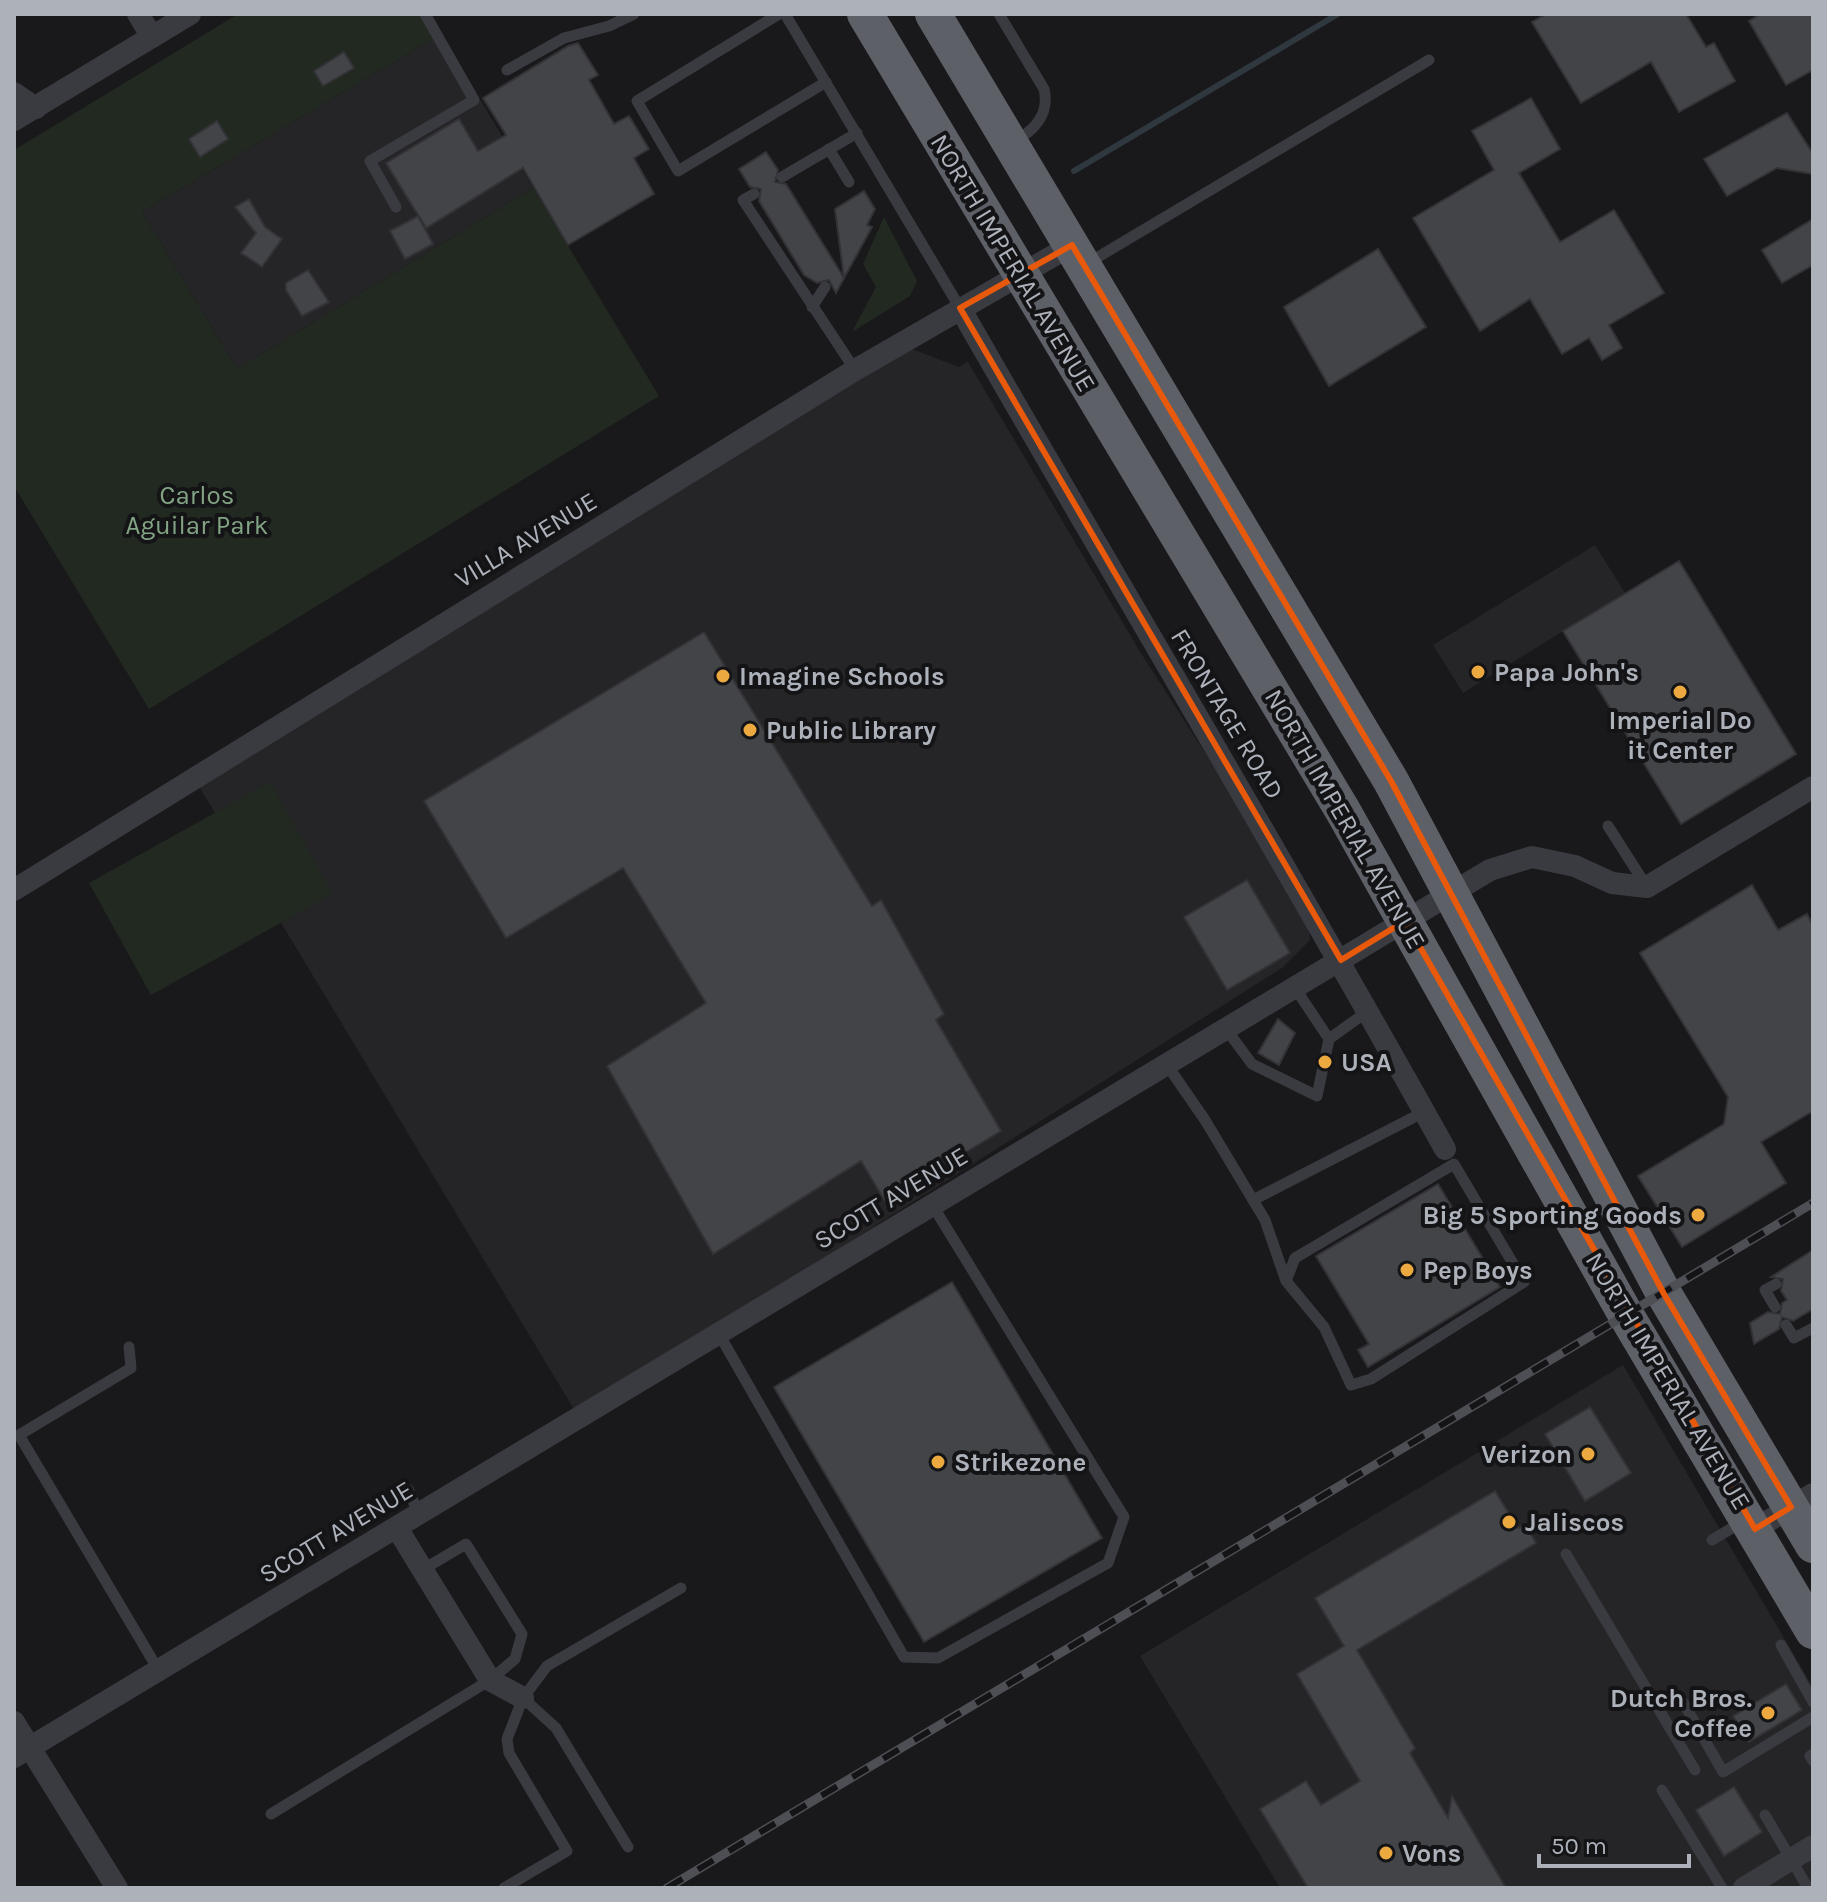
<svg xmlns="http://www.w3.org/2000/svg" width="1827" height="1902" font-family="Karla,sans-serif">
<style>
.built{fill:#252528}
.green{fill:#212921}
.lines{fill:none;stroke-linecap:round;stroke-linejoin:round}
.stream{stroke:#2f383f;stroke-width:6}
.building{fill:#434448;stroke:#333337;stroke-width:2}
.service{stroke:#3a3b40;stroke-width:11}
.minor{stroke:#3a3b40;stroke-width:22}
.trunk{stroke:#5e6068;stroke-width:36}
.rail-casing{stroke:#4d4f55;stroke-width:9}
.rail{stroke:#141416;stroke-width:6;stroke-dasharray:18;stroke-linecap:butt}
.marked{fill:none;stroke:#e8590c;stroke-width:6;stroke-linejoin:round}
.poi-dot{fill:#eca940;stroke:#141416;stroke-width:3}
.labels{text-anchor:middle;dominant-baseline:central;stroke-width:8;stroke-linejoin:round;paint-order:stroke}
.street-label{font-size:26px;fill:#acb1ba;stroke:#141416}
.park-label{font-size:26px;fill:#83a484;stroke:#141416}
.poi-label{font-size:26px;font-weight:bold;fill:#acb1ba;stroke:#141416;text-anchor:start}
</style>
<rect width="100%" height="100%" fill="#19191b"/>
<!-- built -->
<g class="built">
<path d="M 441,34 L 533,188 L 237,369 L 142,212 Z"/>
<path d="M 899,344 L 959,367 L 968,362 L 1139,650 L 1309,915 L 1310,940 L 1282,968 L 728,1319 L 575,1411 L 197,783 Z"/>
<path d="M 1595,545 L 1625,593 L 1463,693 L 1433,645 Z"/>
<path d="M 1623,1365 L 1813,1687 L 1813,1888 L 1280,1888 L 1140,1656 Z"/>
</g>
<!-- green -->
<g class="green">
<path d="M 238,14 L 429,14 L 441,34 L 142,212 L 237,369 L 533,188 L 659,396 L 149,709 L 14,486 L 14,150 Z"/>
<path d="M 884,217 L 917,281 L 910,296 L 852,332 L 876,287 L 863,264 Z"/>
<path d="M 270,782 L 333,894 L 151,995 L 89,883 Z"/>
</g>
<g class="lines">
<!-- stream -->
<path class="stream" d="M 1074,171 L 1338,14"/>
</g>
<!-- building -->
<g class="building">
<path d="M 1546,14 L 1686,14 L 1706,47 L 1714,43 L 1735,81 L 1679,112 L 1651,62 L 1581,103 L 1532,22 Z"/>
<path d="M 1760,14 L 1813,14 L 1813,70 L 1786,85 L 1749,21 Z"/>
<path d="M 578,43 L 598,75 L 589,80 L 614,124 L 629,116 L 649,149 L 634,158 L 654,194 L 568,245 L 523,168 L 426,228 L 386,163 L 459,119 L 478,151 L 506,135 L 483,98 L 568,46 Z"/>
<path d="M 344,52 L 354,68 L 323,86 L 314,71 Z"/>
<path d="M 1531,98 L 1560,149 L 1519,173 L 1560,242 L 1614,210 L 1664,293 L 1609,325 L 1622,348 L 1602,360 L 1589,338 L 1562,354 L 1530,299 L 1480,331 L 1413,218 L 1494,170 L 1472,131 Z"/>
<path d="M 1787,113 L 1813,154 L 1813,174 L 1777,168 L 1727,196 L 1704,159 Z"/>
<path d="M 217,121 L 228,139 L 200,157 L 189,139 Z"/>
<path d="M 766,152 L 778,170 L 775,182 L 786,184 L 844,278 L 836,293 L 829,280 L 817,283 L 804,275 L 759,201 L 761,189 L 750,187 L 739,169 Z"/>
<path d="M 864,191 L 875,209 L 867,225 L 872,227 L 844,278 L 835,209 Z"/>
<path d="M 249,199 L 265,227 L 282,239 L 262,267 L 241,253 L 256,233 L 235,207 Z"/>
<path d="M 418,216 L 433,244 L 405,259 L 390,231 Z"/>
<path d="M 1813,219 L 1813,265 L 1782,283 L 1762,250 Z"/>
<path d="M 1378,249 L 1426,327 L 1329,386 L 1284,307 Z"/>
<path d="M 308,270 L 329,302 L 302,316 L 286,290 L 286,283 Z"/>
<path d="M 1679,561 L 1796,754 L 1681,824 L 1563,631 Z"/>
<path d="M 704,632 L 872,906 L 881,900 L 944,1014 L 936,1020 L 1001,1131 L 885,1201 L 861,1161 L 713,1254 L 607,1066 L 706,1003 L 623,868 L 506,938 L 424,801 Z"/>
<path d="M 1247,880 L 1290,953 L 1227,990 L 1184,917 Z"/>
<path d="M 1752,885 L 1778,930 L 1807,914 L 1813,926 L 1813,1111 L 1761,1142 L 1786,1183 L 1682,1247 L 1638,1176 L 1724,1124 L 1728,1097 L 1640,953 Z"/>
<path d="M 1278,1019 L 1295,1033 L 1279,1065 L 1258,1053 Z"/>
<path d="M 1438,1184 L 1500,1287 L 1368,1367 L 1358,1350 L 1369,1344 L 1316,1256 Z"/>
<path d="M 1813,1250 L 1813,1309 L 1793,1321 L 1782,1317 L 1779,1329 L 1754,1344 L 1750,1323 L 1768,1312 L 1780,1314 L 1782,1303 L 1787,1300 L 1781,1291 L 1783,1279 L 1771,1277 Z"/>
<path d="M 952,1282 L 1102,1538 L 924,1642 L 774,1387 Z"/>
<path d="M 1590,1407 L 1631,1473 L 1585,1501 L 1545,1434 Z"/>
<path d="M 1495,1491 L 1518,1528 L 1525,1524 L 1536,1543 L 1357,1650 L 1415,1748 L 1410,1753 L 1448,1818 L 1452,1796 L 1506,1888 L 1308,1888 L 1260,1809 L 1306,1781 L 1321,1805 L 1360,1781 L 1297,1674 L 1344,1646 L 1315,1598 Z"/>
<path d="M 1786,1684 L 1802,1710 L 1749,1742 L 1733,1716 Z"/>
<path d="M 1734,1787 L 1762,1832 L 1724,1856 L 1696,1810 Z"/>
</g>
<g class="lines">
<!-- service -->
<g class="service">
<path d="M 779,14 L 637,101 L 678,171 L 826,82"/>
<path d="M 785,14 L 960,308"/>
<path d="M 999,14 L 1044,89 C 1050,114 1035,130 1014,142"/>
<path d="M 507,70 L 564,38 L 609,26 L 634,14"/>
<path d="M 829,149 L 849,182"/>
<path d="M 782,177 L 857,133"/>
<path d="M 754,194 L 743,200 L 855,370"/>
<path d="M 396,207 L 370,161 L 474,100 L 425,14"/>
<path d="M 1088,263 L 1429,60"/>
<path d="M 812,307 L 825,287"/>
<path d="M 1608,826 L 1647,887"/>
<path d="M 1226,1029 L 1252,1064 L 1317,1096 L 1329,1039 L 1295,988"/>
<path d="M 1329,1039 L 1368,1011"/>
<path d="M 1167,1065 L 1205,1120 L 1265,1220 L 1286,1281 L 1324,1327 L 1351,1385 L 1371,1379 L 1524,1282 L 1454,1164 L 1295,1258 L 1286,1281"/>
<path d="M 1253,1200 L 1424,1112"/>
<path d="M 1775,1307 L 1765,1290 L 1776,1284"/>
<path d="M 1786,1325 L 1794,1338 L 1813,1328"/>
<path d="M 719,1334 L 904,1657 L 938,1658 L 1108,1563 L 1124,1517 L 933,1206"/>
<path d="M 129,1347 L 131,1368 L 19,1435 L 159,1671"/>
<path d="M 408,1489 L 419,1515"/>
<path d="M 1712,1540 L 1742,1522"/>
<path d="M 1566,1554 L 1695,1770"/>
<path d="M 1781,1645 L 1813,1702"/>
<path d="M 523,1698 L 556,1728 L 628,1847"/>
<path d="M 1683,1702 L 1723,1772 L 1813,1717"/>
<path d="M 1813,1754 L 1810,1756 L 1813,1761"/>
<path d="M 1662,1790 L 1722,1888"/>
<path d="M 271,1814 L 490,1680 L 515,1659 L 522,1634 L 466,1544 L 422,1570"/>
<path d="M 1765,1815 L 1808,1888"/>
<path d="M 504,1888 L 567,1851 L 509,1753 L 507,1739 L 523,1698 L 547,1666 L 681,1588"/>
</g>
<!-- minor -->
<g class="minor">
<path d="M 138,14 L 152,37"/>
<path d="M 14,93 L 36,108"/>
<path d="M 14,120 L 190,14"/>
<path d="M 960,308 C 1121,589 1288,867 1445,1149"/>
<path d="M 14,890 L 855,370 L 1072,245"/>
<path d="M 397,1528 L 490,1680 L 523,1698"/>
<path d="M 1755,1529 L 1813,1494"/>
<path d="M 14,1722 L 117,1888"/>
<path d="M 14,1757 L 1490,870 L 1532,857 L 1575,866 L 1612,883 L 1647,887 L 1813,787"/>
<path d="M 1744,1888 L 1813,1846"/>
</g>
<!-- trunk -->
<g class="trunk">
<path d="M 865,14 L 1343,811 L 1626,1315 L 1813,1631"/>
<path d="M 933,14 L 1391,781 L 1664,1294 L 1813,1545"/>
</g>
<!-- rail casing -->
<g class="rail-casing">
<path id="rail" d="M 667,1888 L 1813,1203"/>
</g>
<!-- rail -->
<use href="#rail" class="rail"/>
</g>
<!-- marked area -->
<path class="marked" d="M 1072,245 L 1391,781 L 1664,1294 L 1791,1507 L 1755,1529 L 1405,921 L 1341,960 L 960,308 Z"/>
<!-- markers -->
<g class="poi-dot">
<circle cx="1478" cy="672" r="8"/>
<circle cx="723" cy="676" r="8"/>
<circle cx="1680" cy="692" r="8"/>
<circle cx="750" cy="730" r="8"/>
<circle cx="1325" cy="1062" r="8"/>
<circle cx="1698" cy="1215" r="8"/>
<circle cx="1407" cy="1270" r="8"/>
<circle cx="1588" cy="1454" r="8"/>
<circle cx="938" cy="1462" r="8"/>
<circle cx="1509" cy="1522" r="8"/>
<circle cx="1768" cy="1713" r="8"/>
<circle cx="1386" cy="1853" r="8"/>
</g>
<g class="labels">
<!-- street labels -->
<g class="street-label">
<text transform="translate(1013 263) rotate(59)">NORTH IMPERIAL AVENUE</text>
<text transform="translate(526 540) rotate(-31)">VILLA AVENUE</text>
<text transform="translate(1227 714) rotate(59)">FRONTAGE ROAD</text>
<text transform="translate(1345 819) rotate(60)">NORTH IMPERIAL AVENUE</text>
<text transform="translate(891 1198) rotate(-31)">SCOTT AVENUE</text>
<text transform="translate(1668 1381) rotate(59)">NORTH IMPERIAL AVENUE</text>
<text transform="translate(336 1532) rotate(-31)">SCOTT AVENUE</text>
</g>
<!-- park labels -->
<g class="park-label">
<text x="197" y="495">Carlos<tspan x="197" dy="30">Aguilar Park</tspan></text>
</g>
<!-- poi labels -->
<g class="poi-label">
<text x="1494" y="672">Papa John's</text>
<text x="739" y="676">Imagine Schools</text>
<text x="1680" y="720" text-anchor="middle">Imperial Do<tspan x="1680" dy="30">it Center</tspan></text>
<text x="766" y="730">Public Library</text>
<text x="1341" y="1062">USA</text>
<text x="1682" y="1215" text-anchor="end">Big 5 Sporting Goods</text>
<text x="1423" y="1270">Pep Boys</text>
<text x="1572" y="1454" text-anchor="end">Verizon</text>
<text x="954" y="1462">Strikezone</text>
<text x="1525" y="1522">Jaliscos</text>
<text x="1752" y="1698" text-anchor="end">Dutch Bros.<tspan x="1752" dy="30">Coffee</tspan></text>
<text x="1402" y="1853">Vons</text>
</g>
</g>
<!-- border -->
<rect width="1827" height="1902" fill="none" stroke="#acb1ba" stroke-width="32"/>
<!-- scale -->
<path d="M1539 1854v12h150v-12" fill="none" stroke="#acb1ba" stroke-width="4"/>
<text x="1551" y="1854" font-size="24" fill="#acb1ba" stroke="#141416" stroke-width="6" paint-order="stroke">50 m</text>
</svg>
